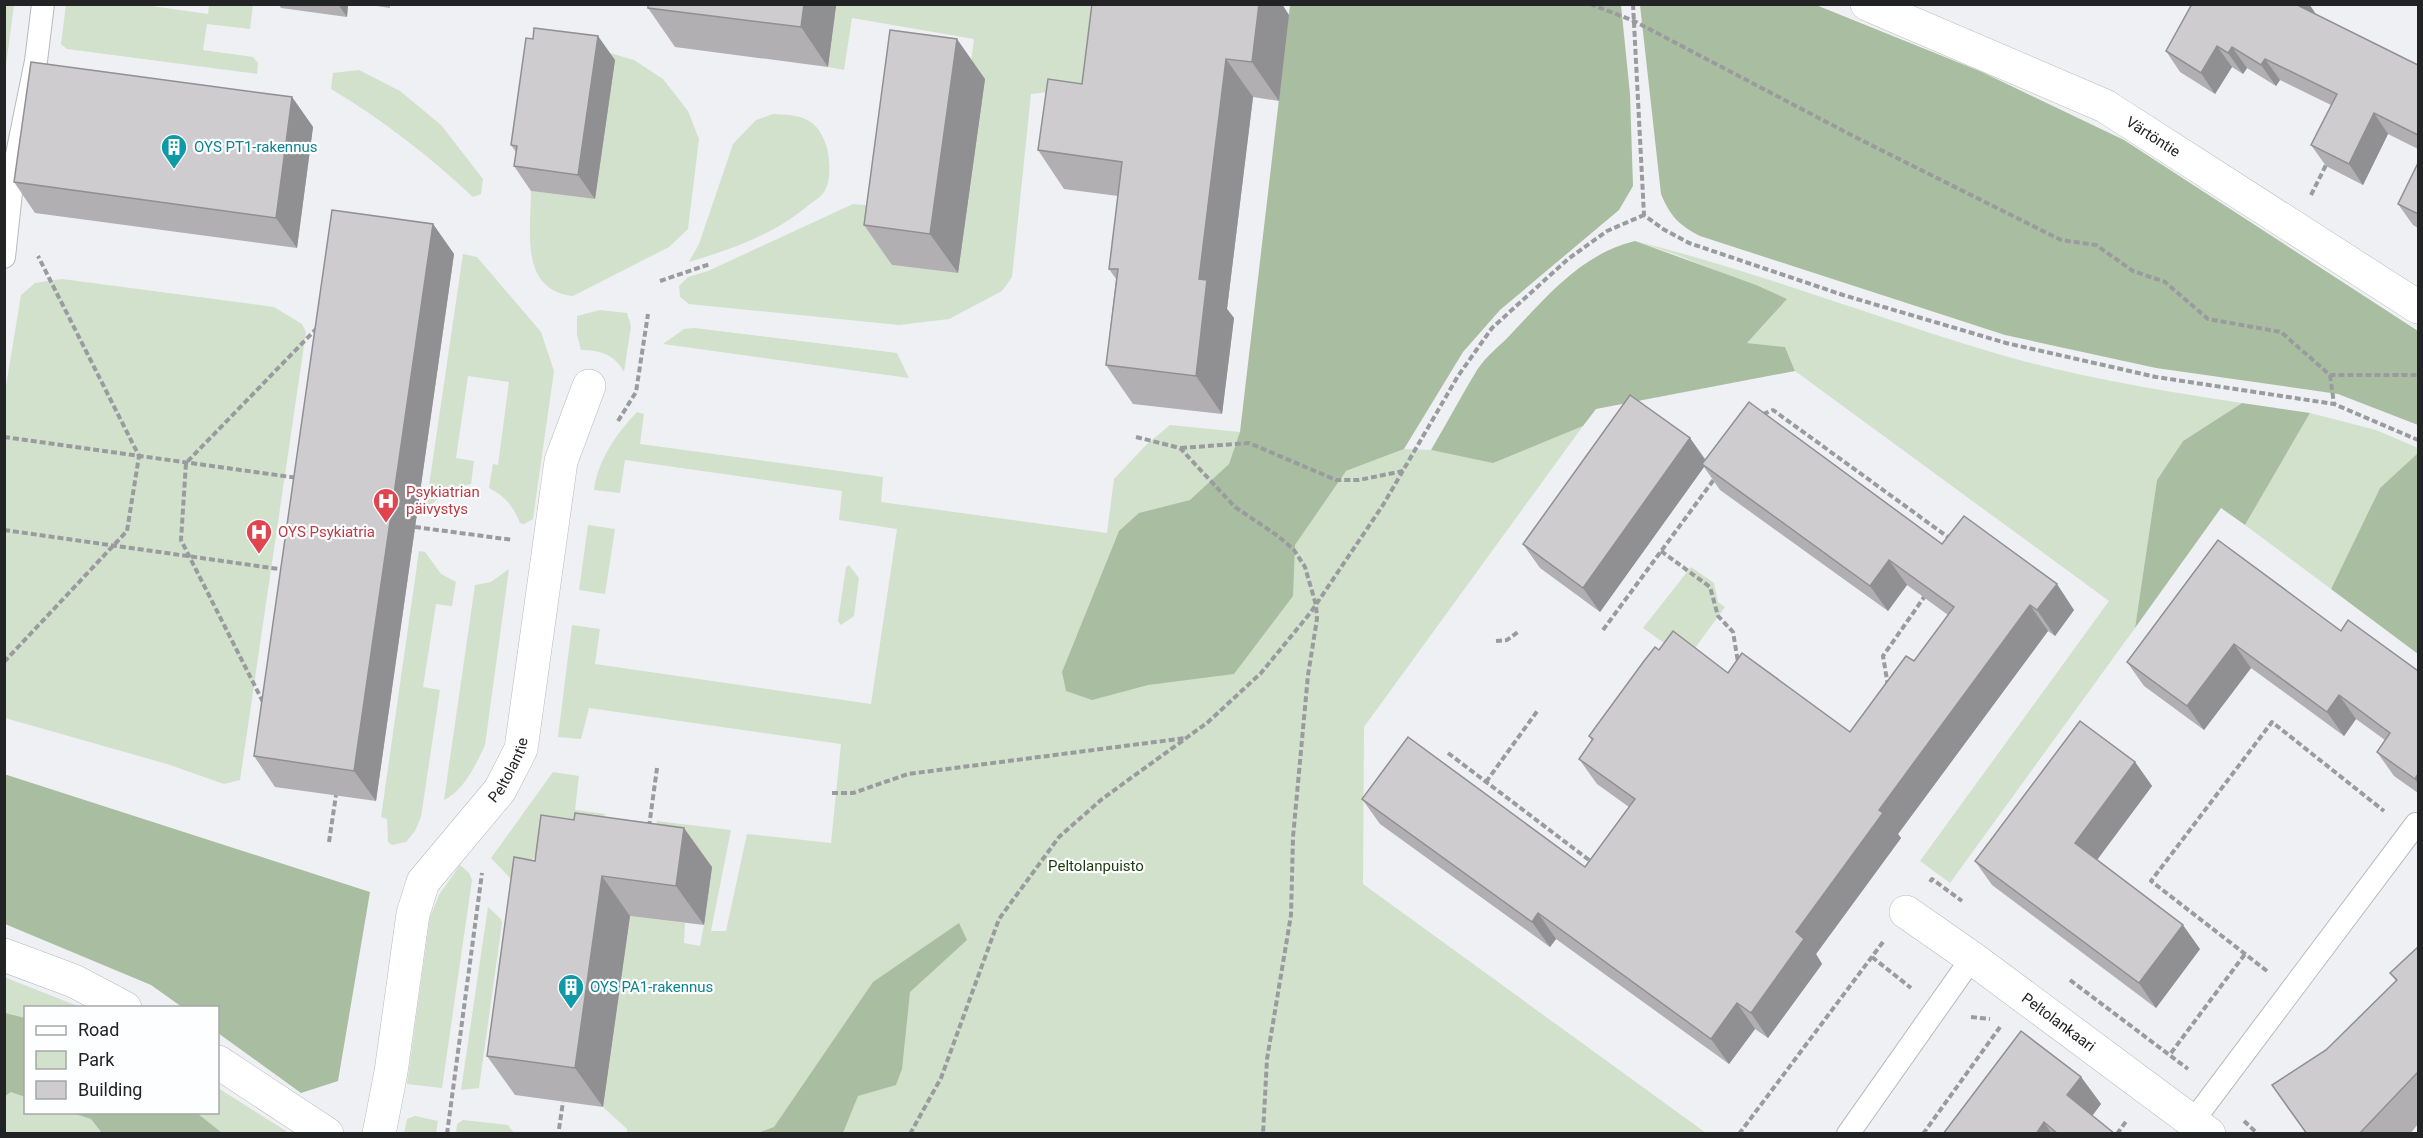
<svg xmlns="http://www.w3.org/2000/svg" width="2423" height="1138" font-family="Roboto,sans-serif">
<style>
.green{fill:#d2e1cb}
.forest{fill:#a9bea0}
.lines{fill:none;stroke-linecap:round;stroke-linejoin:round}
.lane-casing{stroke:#b8babe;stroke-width:24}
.street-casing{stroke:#b8babe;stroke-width:34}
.path{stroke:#9a9b9e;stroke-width:4;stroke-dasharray:6 3;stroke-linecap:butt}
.lane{stroke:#fff;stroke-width:22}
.street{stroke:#fff;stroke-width:33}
.wall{fill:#b1afb2}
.shaded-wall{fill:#908f91}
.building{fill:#cecccf;stroke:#908f91;stroke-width:1.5}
.labels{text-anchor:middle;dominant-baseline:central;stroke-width:4.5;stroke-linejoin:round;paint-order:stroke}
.street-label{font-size:15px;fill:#222324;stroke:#fdfeff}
.culture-label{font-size:15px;fill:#0d838f;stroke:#fdfeff;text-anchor:start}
.health-label{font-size:15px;fill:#be3a42;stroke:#fdfeff;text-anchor:start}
.park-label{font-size:15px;fill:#1e390c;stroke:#fdfeff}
</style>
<rect width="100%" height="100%" fill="#eef0f4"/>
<!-- green -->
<g class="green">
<path d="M 5,4 L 14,5 L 5,73 L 4,5 Z"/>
<path d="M 137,4 L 208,14 L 209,5 L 253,5 L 250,29 L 207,24 L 203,50 L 253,57 L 258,63 L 257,74 L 67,49 L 61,44 L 66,5 Z"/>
<path d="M 826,5 L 1124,5 L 1085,88 L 1031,94 L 1012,277 L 1002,291 L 949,319 L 899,325 L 689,304 L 680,297 L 679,286 L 688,277 L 708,271 L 853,204 L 900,208 L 892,265 L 958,273 L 969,77 L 974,39 L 852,18 L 844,70 L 828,67 L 836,6 Z"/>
<path d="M 603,51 L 634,60 L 663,79 L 688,111 L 699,139 L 688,229 L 669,247 L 573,296 C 519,290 531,230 531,191 L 595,199 Z"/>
<path d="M 359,70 L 400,91 L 441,125 L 483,179 L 481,194 L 473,197 C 428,155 383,120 331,89 L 333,73 Z"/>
<path d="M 773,114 C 798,115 815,116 825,142 C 830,155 832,180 824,192 C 821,197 814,201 810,204 C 775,234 733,249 689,262 L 699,244 L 733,144 L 756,120 Z"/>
<path d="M 1635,241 C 1760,272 1881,320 2005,356 C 2083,378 2163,391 2242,403 L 2183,441 L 2157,480 L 2135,628 L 1950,883 L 1920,861 L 2109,601 L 1795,371 L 1785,347 L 1747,343 L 1787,299 L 1677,255 Z"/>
<path d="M 463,254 L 477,257 L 541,332 L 554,371 L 533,519 L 524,524 L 520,523 C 513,506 506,497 489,488 L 493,464 L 498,465 L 509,382 L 468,376 L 456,458 L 474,461 L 471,484 C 453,488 441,492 431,506 L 426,506 Z"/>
<path d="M 62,279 L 274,307 L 302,324 L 306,332 L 240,780 L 224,784 L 167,764 L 5,718 L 4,398 L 21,295 L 35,283 Z"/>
<path d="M 600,310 L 627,313 L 631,326 L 624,372 C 615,355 601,350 581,350 L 577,335 L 577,316 Z"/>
<path d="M 694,328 L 897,353 L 909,378 L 663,344 L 684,329 Z"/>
<path d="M 637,412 L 644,414 L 640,444 L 883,477 L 881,502 L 1107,533 L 1114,479 L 1146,445 L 1170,425 L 1240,432 L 1346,471 L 1404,449 L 1431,450 L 1493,462 L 1583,426 L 1364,727 L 1363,884 L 1706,1133 L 627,1133 L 627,1129 L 603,1107 L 630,916 L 685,923 L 684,943 L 700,946 L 704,925 L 655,834 L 657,821 L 731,830 L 711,931 L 726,931 L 747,834 L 831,843 L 841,744 L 589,708 L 581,739 L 558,737 L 572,625 L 600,629 L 595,664 L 871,704 L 897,529 L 839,520 L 842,491 L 625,460 L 620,493 L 594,490 C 598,460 616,434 637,412 Z"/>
<path d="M 2310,413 L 2376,430 L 2418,448 L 2418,453 L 2380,488 L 2331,589 L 2245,525 Z"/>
<path d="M 588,525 L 615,529 L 605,594 L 579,590 Z"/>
<path d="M 419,551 L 425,552 L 441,574 L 456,582 L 452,606 L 436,604 L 423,687 L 440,690 L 421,817 L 415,831 L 406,842 L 392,845 L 388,842 L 387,819 L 381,817 Z"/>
<path d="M 849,565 L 859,578 L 854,616 L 841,625 L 838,621 L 846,567 Z"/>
<path d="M 1691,567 L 1714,583 L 1718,602 L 1725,607 L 1687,659 L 1643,628 Z"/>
<path d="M 509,569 L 485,745 C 477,763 463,792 444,800 L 475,585 L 491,582 Z"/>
<path d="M 553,772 L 579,776 L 575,810 L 606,814 L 591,827 L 567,827 L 511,879 L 491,858 Z"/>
<path d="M 460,865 L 469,873 L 472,880 L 442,1088 L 407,1084 L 430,917 L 439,895 Z"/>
<path d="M 488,907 L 501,919 L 502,923 L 479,1088 L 461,1090 Z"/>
<path d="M 4,977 L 80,1007 L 26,1008 L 26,1112 L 218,1112 L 218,1088 L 289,1133 L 5,1133 Z"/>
<path d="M 415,1116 L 438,1121 L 436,1133 L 404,1133 L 407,1119 Z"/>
<path d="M 463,1120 L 508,1125 L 514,1133 L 456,1133 L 457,1124 Z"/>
</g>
<!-- forest -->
<g class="forest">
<path d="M 1290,5 L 1621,5 L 1630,94 L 1633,186 L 1619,210 L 1500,310 L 1463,352 L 1404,449 L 1346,471 L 1295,545 L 1293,596 L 1234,674 L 1148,685 L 1092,700 L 1066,691 L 1062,672 L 1119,531 L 1139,513 L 1190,500 L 1229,464 L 1240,432 Z"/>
<path d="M 1640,5 L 1816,5 L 1982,72 L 2124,140 L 2418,331 L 2418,425 L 2338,394 L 2156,368 L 2005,335 L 1700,236 C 1679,225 1670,216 1661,194 Z"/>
<path d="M 1635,241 L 1756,285 L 1787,299 L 1747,343 L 1785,347 L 1795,371 L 1596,409 L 1583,426 L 1493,463 L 1431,450 C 1447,423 1461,396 1477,370 C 1486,356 1501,345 1512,333 C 1547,296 1583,253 1635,241 Z"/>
<path d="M 2242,403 L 2310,413 L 2245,525 L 2221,508 L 2135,628 L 2157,480 L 2183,441 Z"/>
<path d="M 2418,453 L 2418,654 L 2331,589 L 2380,488 Z"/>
<path d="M 4,774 L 370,892 L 338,1081 L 301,1093 L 218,1033 L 218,1008 L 182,1007 L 151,985 L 5,924 Z"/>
<path d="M 959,923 L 967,940 L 910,992 L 902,1069 L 896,1085 L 858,1096 L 843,1133 L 758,1133 L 774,1127 L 873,982 Z"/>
<path d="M 5,1013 L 25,1018 L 25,1097 L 11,1092 L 5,1096 Z"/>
<path d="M 72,1113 L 197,1113 L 222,1133 L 102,1133 L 91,1119 Z"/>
</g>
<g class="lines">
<!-- lane casing -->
<g class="lane-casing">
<g id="lane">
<path d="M 4,257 L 13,174 L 36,61 L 43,4"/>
<path d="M 2193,1121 L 2416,824"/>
<path d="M 1848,1134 L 1972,958"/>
</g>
</g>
<!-- street casing -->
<g class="street-casing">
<g id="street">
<path id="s1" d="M 1867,4 L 2105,106 L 2418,307"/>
<path id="s2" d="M 1906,912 L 1972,958 L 2209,1134"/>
<path d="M 4,955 L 74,981 L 125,1008"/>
<path d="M 218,1062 L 327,1134"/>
<path id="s3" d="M 379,1134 L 391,1072 L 413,914 L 423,882 L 500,790 L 521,749 L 561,461 L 589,386"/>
</g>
</g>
<!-- path -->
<g class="path">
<path d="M 1590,4 L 1634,21 L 1855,137 L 2061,240 L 2096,245 L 2133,271 L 2165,282 L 2208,319 L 2281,332 L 2330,375 L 2418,375"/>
<path d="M 1633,4 L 1644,215 L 1663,229 L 1689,243 L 1843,295 L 2006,343 L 2156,377 L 2334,404 L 2418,440"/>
<path d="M 2311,195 L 2328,161"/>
<path d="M 660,281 L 710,264"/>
<path d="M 2330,375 L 2334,404"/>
<path d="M 1763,414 L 1773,410 L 1952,540"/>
<path d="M 618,421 L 636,392 L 648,314"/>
<path d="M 4,437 L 298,478"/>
<path d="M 1136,437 L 1180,448 L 1235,507 L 1278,536 L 1294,550 L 1305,567 L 1316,605 L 1317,619 L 1308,675 L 1293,837 L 1291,915 L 1267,1059 L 1263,1134"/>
<path d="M 1181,448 L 1249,443 L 1336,480 L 1359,480 L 1403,471"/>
<path d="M 415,527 L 513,540"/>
<path d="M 4,530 L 286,570"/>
<path d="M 1661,551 L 1710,587 L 1718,616 L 1733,632 L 1738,662"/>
<path d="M 1603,630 L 1715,478"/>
<path d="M 1496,641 L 1507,640 L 1518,632"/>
<path d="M 4,662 L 127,531 L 139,456 L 38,256"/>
<path d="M 1888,686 L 1883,656 L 1927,593"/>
<path d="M 263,702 L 181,540 L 186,463 L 318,327"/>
<path d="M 1448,753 L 1593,863"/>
<path d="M 1486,782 L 1538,710"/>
<path d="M 832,793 L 853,793 L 908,774 L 1186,738"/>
<path d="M 649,827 L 657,768"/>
<path d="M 329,842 L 336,795"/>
<path d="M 1930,882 L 1932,879 L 1962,901"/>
<path d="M 1872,957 L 1911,988"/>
<path d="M 2267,971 L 2151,881 L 2272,722 L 2384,811"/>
<path d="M 2070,980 L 2188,1069"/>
<path d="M 1971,1017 L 1990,1019"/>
<path d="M 2171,1053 L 2245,954"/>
<path d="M 2244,1121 L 2258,1134"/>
<path d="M 559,1129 L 563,1102"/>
<path d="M 447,1134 L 482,873"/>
<path d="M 910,1134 L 941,1078 L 999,919 L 1059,837 L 1102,799 L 1207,723 L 1261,673 L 1311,612 L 1383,505 L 1458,376 L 1492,328 L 1568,259 L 1607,231 L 1644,215"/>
<path d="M 1739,1134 L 1883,942"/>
<path d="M 1923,1134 L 2000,1027"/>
<path d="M 2117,1134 L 2127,1120"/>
</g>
<!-- lane -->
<use href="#lane" class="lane"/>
<!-- street -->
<use href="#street" class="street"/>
</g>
<!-- wall -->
<g class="wall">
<path d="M 278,4 L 348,4 L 347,17 L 281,8 Z"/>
<path d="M 363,4 L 390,4 L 390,8 Z"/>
<path d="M 2192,4 L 2309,4 L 2316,14 L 2418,65 L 2418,149 L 2388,134 L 2363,185 L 2326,166 L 2311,145 L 2331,105 L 2280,80 L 2276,86 L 2247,68 L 2243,74 L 2232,67 L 2215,94 L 2180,72 L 2166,51 Z"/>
<path d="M 836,6 L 828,67 L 675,47 L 648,8 Z"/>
<path d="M 1289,15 L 1279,101 L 1253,97 L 1227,309 L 1234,318 L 1222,414 L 1133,404 L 1106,365 L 1116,279 L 1109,269 L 1118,196 L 1064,189 L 1038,150 L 1082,84 Z"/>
<path d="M 615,60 L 595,199 L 531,191 L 514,166 L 516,152 L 511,145 Z"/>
<path d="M 985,79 L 958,273 L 892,265 L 864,225 Z"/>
<path d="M 292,97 L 313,127 L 297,248 L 35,213 L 14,182 Z"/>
<path d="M 2418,163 L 2418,228 L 2413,225 L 2398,204 Z"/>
<path d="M 433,224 L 454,254 L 376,801 L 275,787 L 254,756 Z"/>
<path d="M 1690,438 L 1706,460 L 1942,544 L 2074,610 L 2055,636 L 2048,631 L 1898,834 L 1901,838 L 1816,954 L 1822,964 L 1768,1038 L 1755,1029 L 1729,1064 L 1556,939 L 1550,947 L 1380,824 L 1362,799 L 1585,867 L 1629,807 L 1597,784 L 1579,759 L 1592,741 L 1589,736 L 1659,650 L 1728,673 L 1850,732 L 1914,661 L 1948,615 L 1907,585 L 1888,611 L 1720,490 L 1704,467 L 1600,612 L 1540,568 L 1523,544 Z"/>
<path d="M 2218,540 L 2341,631 L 2418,671 L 2418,793 L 2394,776 L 2377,752 L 2385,740 L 2356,719 L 2344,736 L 2251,668 L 2204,730 L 2144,686 L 2127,662 Z"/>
<path d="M 2135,762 L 2152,786 L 2097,860 L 2200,949 L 2156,1008 L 1992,885 L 1975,861 Z"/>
<path d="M 574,820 L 712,867 L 704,925 L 630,916 L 603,1107 L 515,1095 L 487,1056 L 535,861 Z"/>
<path d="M 2418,947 L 2418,1124 L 2410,1134 L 2307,1134 L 2326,1050 L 2396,981 L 2390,973 Z"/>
<path d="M 2081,1077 L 2101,1104 L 2092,1115 L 2115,1134 L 1943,1134 Z"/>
</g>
<!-- shaded-wall -->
<g class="shaded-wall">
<path d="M 338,4 L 348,4 L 347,17 Z"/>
<path d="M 804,4 L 835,4 L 836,6 L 828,67 L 801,27 Z"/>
<path d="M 1259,4 L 1282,4 L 1289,15 L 1279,101 L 1252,62 Z"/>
<path d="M 2300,4 L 2309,4 L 2319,19 L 2299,6 Z"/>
<path d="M 598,36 L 615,60 L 595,199 L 578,175 Z"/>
<path d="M 957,39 L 985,79 L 958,273 L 930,234 Z"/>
<path d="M 2217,46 L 2232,67 L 2215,94 L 2201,73 Z"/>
<path d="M 2232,47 L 2247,68 L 2243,74 L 2228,53 Z"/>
<path d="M 1226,59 L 1253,97 L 1227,309 L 1234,318 L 1222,414 L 1196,376 L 1199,279 Z"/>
<path d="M 2265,59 L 2280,80 L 2276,86 L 2261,65 Z"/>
<path d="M 292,97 L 313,127 L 297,248 L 276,218 Z"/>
<path d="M 2374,113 L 2388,134 L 2363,185 L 2349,164 Z"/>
<path d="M 433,224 L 454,254 L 376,801 L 354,771 Z"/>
<path d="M 1690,438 L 1707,463 L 1702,464 L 1704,467 L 1600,612 L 1583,588 Z"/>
<path d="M 1889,560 L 1907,585 L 1888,611 L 1870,586 Z"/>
<path d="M 2057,584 L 2074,610 L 2055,636 L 2037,610 Z"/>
<path d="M 2030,605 L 2048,631 L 1898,834 L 1901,838 L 1816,954 L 1822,964 L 1768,1038 L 1751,1013 L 1796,932 L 1879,810 Z"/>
<path d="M 2234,644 L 2251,668 L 2204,730 L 2187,706 Z"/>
<path d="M 2339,695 L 2356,719 L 2344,736 L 2327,712 Z"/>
<path d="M 2135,762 L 2152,786 L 2091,868 L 2075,843 Z"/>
<path d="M 2418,774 L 2418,784 L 2415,779 Z"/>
<path d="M 684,828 L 712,867 L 704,925 L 676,886 Z"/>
<path d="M 602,876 L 630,916 L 603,1107 L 575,1068 Z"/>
<path d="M 1538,913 L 1556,939 L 1550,947 L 1532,922 Z"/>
<path d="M 2183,925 L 2200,949 L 2156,1008 L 2139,983 Z"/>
<path d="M 1737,1003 L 1755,1029 L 1729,1064 L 1711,1039 Z"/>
<path d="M 2081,1077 L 2101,1104 L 2087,1123 L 2067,1095 Z"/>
<path d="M 2044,1122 L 2052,1134 L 2036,1134 Z"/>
</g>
<!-- building -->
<g class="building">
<path d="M 648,4 L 804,4 L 801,27 L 648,8 Z"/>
<path d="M 1092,4 L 1259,4 L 1252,62 L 1226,59 L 1199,279 L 1207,280 L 1196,376 L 1106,365 L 1118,269 L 1109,269 L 1122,162 L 1038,150 L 1048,79 L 1082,84 Z"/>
<path d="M 2192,4 L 2300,4 L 2299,6 L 2418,65 L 2418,135 L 2374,113 L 2349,164 L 2311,145 L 2337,94 L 2265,59 L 2261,65 L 2232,47 L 2228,53 L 2217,46 L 2201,73 L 2166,51 Z"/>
<path d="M 534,28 L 598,36 L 578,175 L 514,166 L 517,146 L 511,145 L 526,38 L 533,39 Z"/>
<path d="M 890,30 L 957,39 L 930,234 L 864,225 Z"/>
<path d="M 31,62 L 292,97 L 276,218 L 14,182 Z"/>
<path d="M 2418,163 L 2418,214 L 2398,204 Z"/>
<path d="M 332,210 L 433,224 L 354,771 L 254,756 Z"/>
<path d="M 1630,395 L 1690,438 L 1583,588 L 1523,544 Z"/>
<path d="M 1749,402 L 1942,544 L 1964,516 L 2057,584 L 2037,610 L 2030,605 L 1879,810 L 1883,813 L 1796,932 L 1804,939 L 1751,1013 L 1737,1003 L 1711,1039 L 1538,913 L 1532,922 L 1362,799 L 1408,737 L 1585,867 L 1635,799 L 1579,759 L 1593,739 L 1589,736 L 1644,661 L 1655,647 L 1659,650 L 1673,631 L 1728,673 L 1742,653 L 1850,732 L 1906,656 L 1914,661 L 1954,607 L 1889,560 L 1870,586 L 1702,464 Z"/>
<path d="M 2218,540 L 2341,631 L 2348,620 L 2418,671 L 2418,774 L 2415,779 L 2377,752 L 2390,733 L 2339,695 L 2327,712 L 2234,644 L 2187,706 L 2127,662 Z"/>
<path d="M 2080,721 L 2135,762 L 2075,843 L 2183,925 L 2139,983 L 1975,861 Z"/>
<path d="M 575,813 L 684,828 L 676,886 L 602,876 L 575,1068 L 487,1056 L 514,857 L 535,861 L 541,815 L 574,820 Z"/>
<path d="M 2418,947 L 2418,1072 L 2359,1134 L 2307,1134 L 2272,1085 L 2326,1050 L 2397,980 L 2390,973 Z"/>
<path d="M 2021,1031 L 2081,1077 L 2067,1095 L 2115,1134 L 2058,1134 L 2044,1122 L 2036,1134 L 1943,1134 Z"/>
</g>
<!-- icons -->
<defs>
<g id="building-pin" transform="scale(1.35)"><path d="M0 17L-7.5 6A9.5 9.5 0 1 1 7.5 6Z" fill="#0f9aa8" stroke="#fdfeff"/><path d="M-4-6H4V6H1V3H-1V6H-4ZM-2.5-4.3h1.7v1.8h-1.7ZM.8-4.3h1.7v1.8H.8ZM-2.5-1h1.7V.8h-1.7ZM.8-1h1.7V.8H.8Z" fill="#fff"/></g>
<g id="hospital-pin" transform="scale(1.35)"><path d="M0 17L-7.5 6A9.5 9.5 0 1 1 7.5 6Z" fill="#e0444e" stroke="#fdfeff"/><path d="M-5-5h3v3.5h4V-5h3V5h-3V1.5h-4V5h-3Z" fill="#fff"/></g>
</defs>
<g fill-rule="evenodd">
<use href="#building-pin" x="174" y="147"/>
<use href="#hospital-pin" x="386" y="501"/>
<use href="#hospital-pin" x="259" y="532"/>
<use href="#building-pin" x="571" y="987"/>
</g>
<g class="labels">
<!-- street labels -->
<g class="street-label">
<text stroke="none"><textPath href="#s1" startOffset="316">Värtöntie</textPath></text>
<text stroke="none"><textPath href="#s3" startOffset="398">Peltolantie</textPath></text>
<text stroke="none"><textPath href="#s2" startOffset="188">Peltolankaari</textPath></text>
</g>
<!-- culture labels -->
<g class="culture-label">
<text x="194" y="147">OYS PT1-rakennus</text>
<text x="590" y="987">OYS PA1-rakennus</text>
</g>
<!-- health labels -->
<g class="health-label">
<text x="406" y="492">Psykiatrian<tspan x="406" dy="17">päivystys</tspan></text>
<text x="278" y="532">OYS Psykiatria</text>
</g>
<!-- park labels -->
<g class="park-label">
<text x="1096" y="866">Peltolanpuisto</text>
</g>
</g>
<!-- border -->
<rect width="2423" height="1138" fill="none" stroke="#222324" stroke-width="12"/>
<!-- legend -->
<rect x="24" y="1006" width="195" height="108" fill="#fdfeff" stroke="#a5a6a7" stroke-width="1.5"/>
<rect x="36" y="1026" width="30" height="9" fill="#ffffff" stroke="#a5a6a7" stroke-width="1.5"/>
<text x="78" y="1036" font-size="18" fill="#222324">Road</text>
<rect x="36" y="1051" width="30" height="18" fill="#d2e1cb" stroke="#a5a6a7" stroke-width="1.5"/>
<text x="78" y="1066" font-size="18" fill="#222324">Park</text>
<rect x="36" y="1081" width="30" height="18" fill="#cecccf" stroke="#a5a6a7" stroke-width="1.5"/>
<text x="78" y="1096" font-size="18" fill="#222324">Building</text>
</svg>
